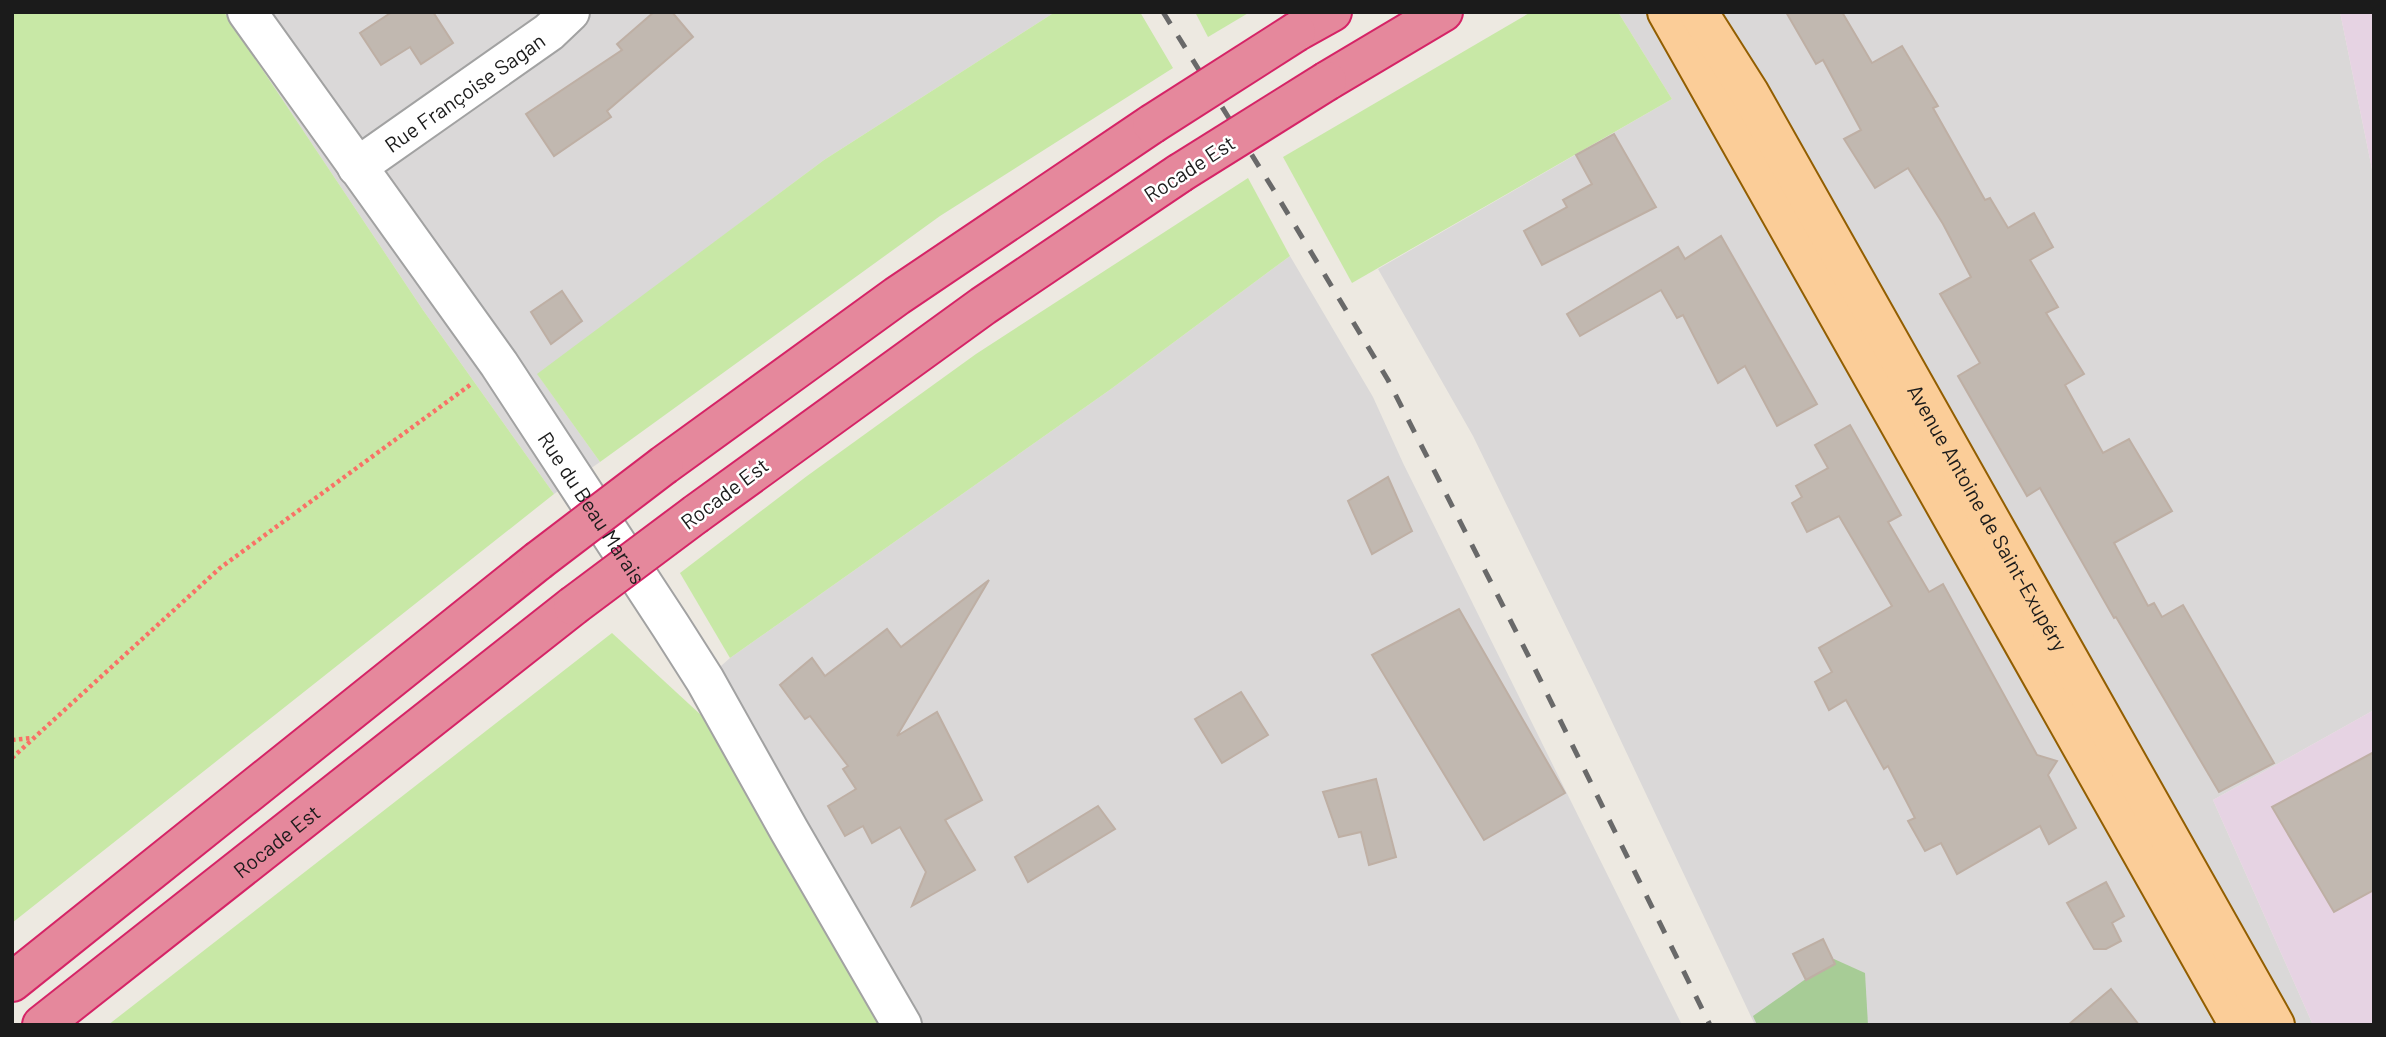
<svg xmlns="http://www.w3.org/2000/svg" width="2386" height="1037" font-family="Barlow,sans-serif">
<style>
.residential{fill:#dad8d8}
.industrial{fill:#e6d3e3}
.grass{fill:#c8e8a6}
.forest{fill:#a7cc96}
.building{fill:#c1b8b0;stroke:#beafa4;stroke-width:2}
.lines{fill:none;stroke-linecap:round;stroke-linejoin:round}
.minor-casing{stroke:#a2a2a2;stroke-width:42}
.major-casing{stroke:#925e01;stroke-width:42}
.highway-casing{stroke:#d52466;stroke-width:42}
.path{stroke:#f97166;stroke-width:4.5;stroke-dasharray:3.5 3.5;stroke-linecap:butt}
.minor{stroke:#fff;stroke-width:38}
.major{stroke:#fbcd98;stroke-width:38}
.highway{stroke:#e5889c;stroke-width:38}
.rail{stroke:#696969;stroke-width:5;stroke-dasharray:14 14;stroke-linecap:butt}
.highway-bridge-casing{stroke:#d52466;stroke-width:42;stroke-linecap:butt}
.highway-bridge{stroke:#e5889c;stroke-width:38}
.labels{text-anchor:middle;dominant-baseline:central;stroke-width:5;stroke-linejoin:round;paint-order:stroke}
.street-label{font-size:21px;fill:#1b1b1b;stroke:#fff}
</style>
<rect width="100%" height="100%" fill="#ede9e1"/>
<!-- residential -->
<g class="residential">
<path d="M 224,12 L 1055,12 L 824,160 L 538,375 L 600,462 L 554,494 L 423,310 Z"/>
<path d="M 1618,12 L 2340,12 L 2374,179 L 2374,710 L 2213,800 L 2313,1025 L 1755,1025 L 1596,688 L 1473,436 L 1378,269 L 1672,99 Z"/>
<path d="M 1290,256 L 1373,397 L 1403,463 L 1682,1025 L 883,1025 L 705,680 L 730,658 L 1111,389 Z"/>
</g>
<!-- industrial -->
<g class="industrial">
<path d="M 2340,12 L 2374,12 L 2374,179 Z"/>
<path d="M 2374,710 L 2374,1025 L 2313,1025 L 2213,800 Z"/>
</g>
<!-- grass -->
<g class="grass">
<path d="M 12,12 L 224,12 L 423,310 L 554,494 L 12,923 Z"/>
<path d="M 1055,12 L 1140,12 L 1173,68 L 940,216 L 600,462 L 537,374 L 824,160 Z"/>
<path d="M 1195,12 L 1250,12 L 1208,37 Z"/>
<path d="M 1531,12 L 1618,12 L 1672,99 L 1352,283 L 1283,157 Z"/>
<path d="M 1248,178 L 1290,256 L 1111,389 L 730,658 L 680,573 L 807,476 L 976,354 Z"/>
<path d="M 612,633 L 714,727 L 883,1025 L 108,1025 Z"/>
</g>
<!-- forest -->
<path class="forest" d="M 1834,959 L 1865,973 L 1868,1025 L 1757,1025 L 1753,1016 Z"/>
<!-- building -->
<g class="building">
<path d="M 392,12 L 433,12 L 453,43 L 421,64 L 410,47 L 381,65 L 360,33 Z"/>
<path d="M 654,12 L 672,12 L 693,37 L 607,111 L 611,117 L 554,156 L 526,114 L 622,50 L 617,44 Z"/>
<path d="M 1786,12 L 1842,12 L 1872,63 L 1902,46 L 1938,106 L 1933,108 L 1985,200 L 1990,198 L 2008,228 L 2034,213 L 2053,247 L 2030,260 L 2058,307 L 2046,313 L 2084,374 L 2065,385 L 2103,453 L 2129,439 L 2172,511 L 2114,543 L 2148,606 L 2154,603 L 2162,617 L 2183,605 L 2274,763 L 2219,792 L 2116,617 L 2114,618 L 2040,488 L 2027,496 L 1958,376 L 1980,363 L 1940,294 L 1971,277 L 1943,224 L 1908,168 L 1875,188 L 1844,139 L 1861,130 L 1823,60 L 1816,64 Z"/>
<path d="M 1614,134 L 1656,207 L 1542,265 L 1524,231 L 1567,207 L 1563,200 L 1592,184 L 1576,155 Z"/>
<path d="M 1721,236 L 1817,404 L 1777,426 L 1745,366 L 1718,383 L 1683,315 L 1677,318 L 1661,290 L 1580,336 L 1567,314 L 1678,247 L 1685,259 Z"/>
<path d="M 562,291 L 582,321 L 551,344 L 531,312 Z"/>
<path d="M 1850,425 L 1901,515 L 1888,522 L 1929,592 L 1943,584 L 2037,755 L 2057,761 L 2048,775 L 2076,828 L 2049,844 L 2040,826 L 1957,874 L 1941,843 L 1925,851 L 1908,821 L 1915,818 L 1888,766 L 1884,769 L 1846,700 L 1829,710 L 1815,682 L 1832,672 L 1819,648 L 1892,606 L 1839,516 L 1807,532 L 1792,503 L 1802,497 L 1796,486 L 1828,468 L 1815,445 Z"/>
<path d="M 1388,477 L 1412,531 L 1372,554 L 1348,501 Z"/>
<path d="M 989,580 L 897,736 L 937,712 L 982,800 L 945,820 L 975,870 L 912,906 L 926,872 L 900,827 L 872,843 L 863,826 L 845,836 L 828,806 L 856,789 L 843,769 L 848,766 L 810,716 L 805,719 L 780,685 L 812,658 L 825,676 L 887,629 L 901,647 Z"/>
<path d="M 1459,609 L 1565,793 L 1484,840 L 1372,655 Z"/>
<path d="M 1241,692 L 1268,735 L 1222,763 L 1195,719 Z"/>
<path d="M 2374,752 L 2374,890 L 2334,912 L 2272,807 Z"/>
<path d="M 1376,779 L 1396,857 L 1369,865 L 1361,832 L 1339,837 L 1323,792 Z"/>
<path d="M 1098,806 L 1115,829 L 1028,882 L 1015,857 Z"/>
<path d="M 2106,882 L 2124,916 L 2112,923 L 2121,941 L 2106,949 L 2094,949 L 2067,903 Z"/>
<path d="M 1823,939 L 1835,964 L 1806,980 L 1793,954 Z"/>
<path d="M 2111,989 L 2139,1025 L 2068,1025 Z"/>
</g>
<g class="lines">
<!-- minor casing -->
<g class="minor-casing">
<g id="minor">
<path id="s1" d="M 247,12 L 499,364 L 670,625 L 705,680 L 789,830 L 902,1025"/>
<path id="s2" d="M 357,167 L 549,32 L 570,12"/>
</g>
</g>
<!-- major casing -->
<g class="major-casing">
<g id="major">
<path d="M 1667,12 L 2239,1025"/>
<path id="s3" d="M 1698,12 L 1750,94 L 2275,1025"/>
</g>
</g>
<!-- highway casing -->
<g class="highway-casing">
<g id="highway">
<path d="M 1296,32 L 1332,12"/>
<path d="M 1327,81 L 1443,12"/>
<path d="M 664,465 L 897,296 L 1152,124"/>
<path d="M 696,514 L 983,306 L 1180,173"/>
<path d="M 12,982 L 538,561"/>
<path id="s4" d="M 42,1025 L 573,606"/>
</g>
</g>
<!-- path -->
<g class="path">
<path d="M 12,740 L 31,738"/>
<path d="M 12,758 L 220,568 L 470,385"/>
</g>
<!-- minor -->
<use href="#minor" class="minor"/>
<!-- major -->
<use href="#major" class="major"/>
<!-- highway -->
<use href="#highway" class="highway"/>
<!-- rail -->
<path class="rail" d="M 1163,12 L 1273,189 L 1388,380 L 1530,659 L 1710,1025"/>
<!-- highway-bridge casing -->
<g class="highway-bridge-casing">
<g id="highway-bridge">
<path d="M 1152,124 L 1296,32"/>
<path d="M 1180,173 L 1327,81"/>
<path d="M 538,561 L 664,465"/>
<path d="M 573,606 L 696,514"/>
</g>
</g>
<!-- highway-bridge -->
<use href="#highway-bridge" class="highway-bridge"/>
</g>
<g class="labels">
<!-- street labels -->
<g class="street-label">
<text stroke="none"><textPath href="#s2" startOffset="131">Rue Françoise Sagan</textPath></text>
<text transform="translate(1189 168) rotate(-33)">Rocade Est</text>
<text transform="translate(724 493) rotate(-37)">Rocade Est</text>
<text stroke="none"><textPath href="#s1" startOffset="604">Rue du Beau Marais</textPath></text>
<text stroke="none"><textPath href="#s3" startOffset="583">Avenue Antoine de Saint-Exupéry</textPath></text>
<text stroke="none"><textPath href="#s4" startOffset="298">Rocade Est</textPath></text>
</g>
</g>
<!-- border -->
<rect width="2386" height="1037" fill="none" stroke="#1b1b1b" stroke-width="28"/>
</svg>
